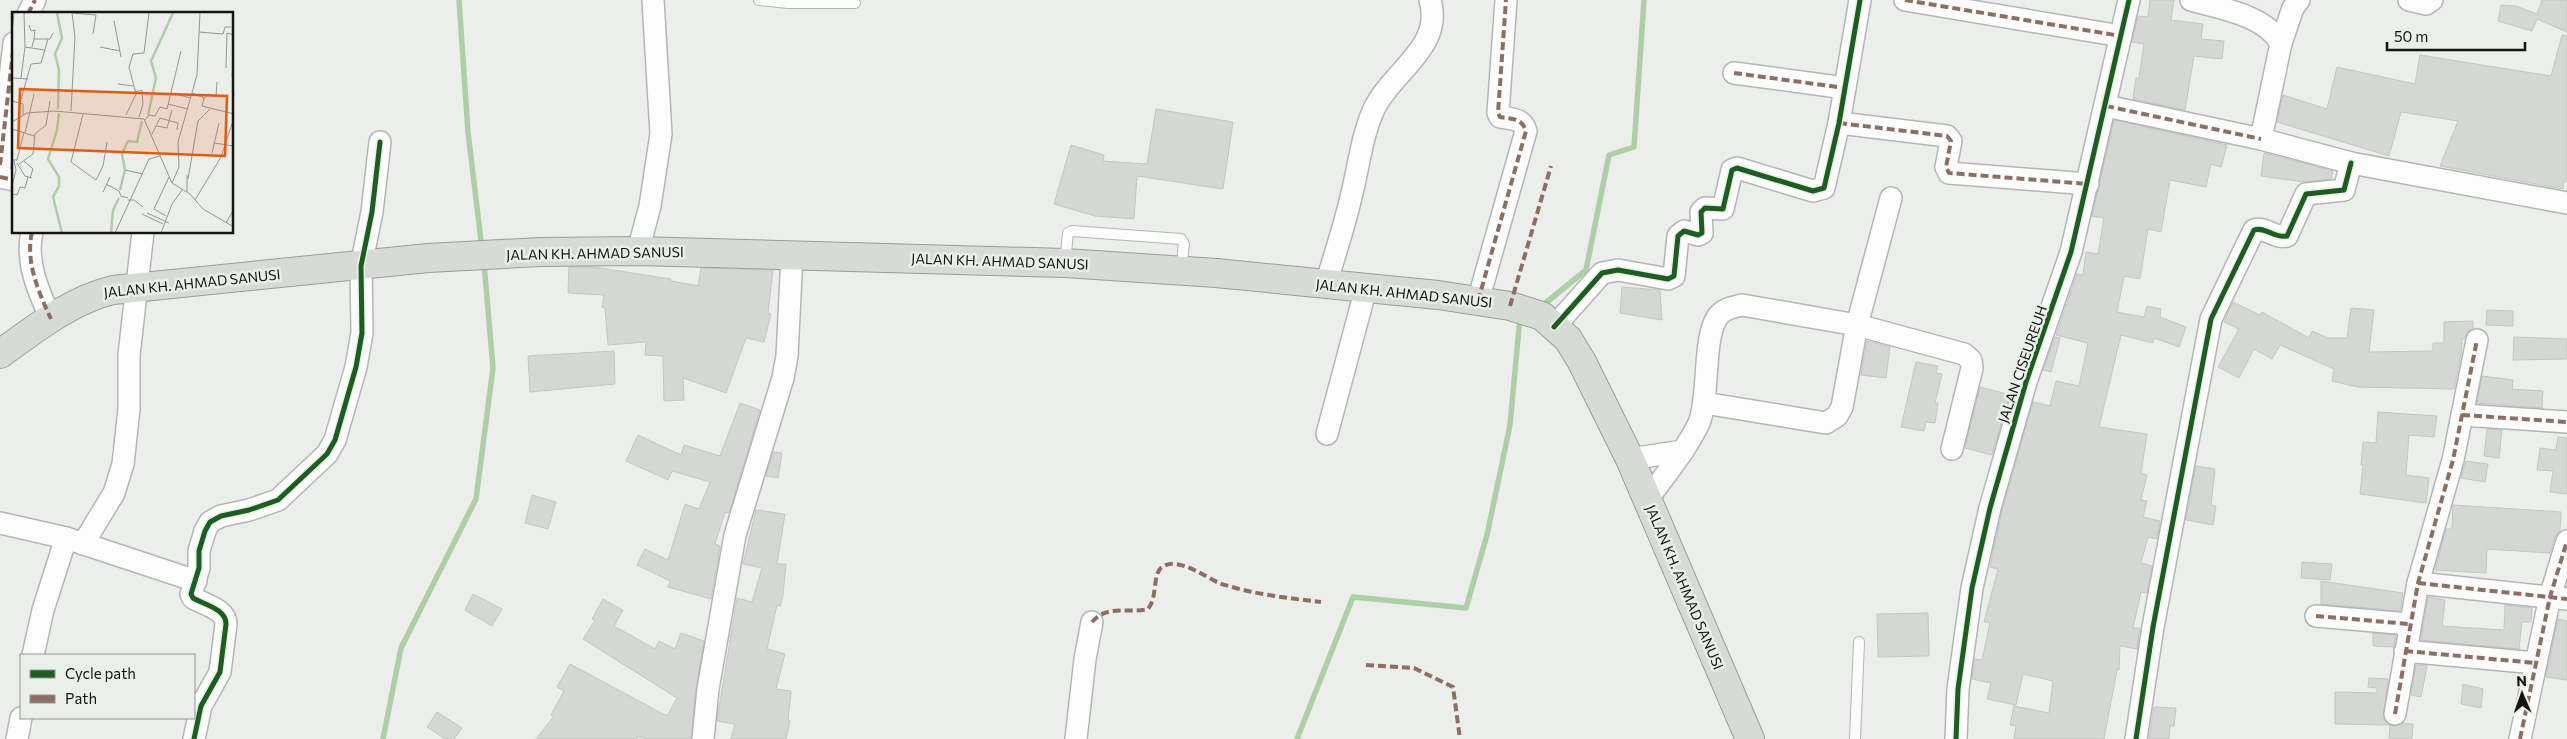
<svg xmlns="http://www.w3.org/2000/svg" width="2567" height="739" font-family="Commissioner,sans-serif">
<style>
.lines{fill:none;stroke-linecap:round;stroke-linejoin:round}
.stream{stroke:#aecea7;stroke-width:5.5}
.building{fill:#d4d7d3;stroke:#c4c6c4}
.service-casing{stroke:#b3b6b3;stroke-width:12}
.minor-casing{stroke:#b3b6b3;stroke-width:24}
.trunk-casing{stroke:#97a095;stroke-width:30}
.service{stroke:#fcfcfc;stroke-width:10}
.minor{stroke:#fcfcfc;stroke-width:21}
.trunk{stroke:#d6dcd5;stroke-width:28}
.quiet{stroke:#8d6e63;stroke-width:4;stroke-dasharray:8 4;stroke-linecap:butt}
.cycleway-casing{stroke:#eaefe9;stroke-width:8}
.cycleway{stroke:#1b5e20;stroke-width:5}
.labels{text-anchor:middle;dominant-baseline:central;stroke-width:5;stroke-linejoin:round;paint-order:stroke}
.street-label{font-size:14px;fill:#131412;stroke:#eaefe9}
.inset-river{fill:none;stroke:#aecea7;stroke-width:2.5}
.inset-road{fill:none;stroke:#959794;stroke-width:1}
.view{fill:#e8590c;fill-opacity:0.15;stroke:#e8590c;stroke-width:2.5}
.inset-edge{fill:none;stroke:#131412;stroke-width:2.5}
</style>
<rect width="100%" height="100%" fill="#ebeeea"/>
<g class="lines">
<!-- stream -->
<g class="stream">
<path d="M 459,0 L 468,132 L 482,249"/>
<path d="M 1542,306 L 1586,270 L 1609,155 L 1634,147 L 1644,0"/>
<path d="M 383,739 L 401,648 L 476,499 L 493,368 L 484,263"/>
<path d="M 1297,739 L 1353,597 L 1466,608 L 1487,535 L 1510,425 L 1520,317"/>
</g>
</g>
<!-- building -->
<g class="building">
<path d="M 2150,0 L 2174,0 L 2171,20 L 2203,24 L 2201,39 L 2224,41 L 2222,59 L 2194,56 L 2185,110 L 2133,99 L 2136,78 L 2139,78 L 2144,44 L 2132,42 L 2138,16 L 2148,17 Z"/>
<path d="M 2542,0 L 2567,0 L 2567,32 L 2537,19 L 2532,31 L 2498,21 L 2501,5 L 2516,6 L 2537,14 Z"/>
<path d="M 2562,35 L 2567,36 L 2567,182 L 2564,181 L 2563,189 L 2440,166 L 2458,121 L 2401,112 L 2389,156 L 2277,122 L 2283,95 L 2327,109 L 2337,67 L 2415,84 L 2420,55 L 2551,76 Z"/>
<path d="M 1156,109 L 1233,122 L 1223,189 L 1137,176 L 1134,219 L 1095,216 L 1054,204 L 1071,145 L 1104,155 L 1103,161 L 1147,164 Z"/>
<path d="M 2114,120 L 2227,145 L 2221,167 L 2211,164 L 2206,187 L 2170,180 L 2161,232 L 2148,229 L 2140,279 L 2124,276 L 2117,312 L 2144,317 L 2147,306 L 2161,309 L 2160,317 L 2186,327 L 2179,347 L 2154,338 L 2153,343 L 2121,335 L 2099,427 L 2147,434 L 2141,473 L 2147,475 L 2141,500 L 2147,501 L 2143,517 L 2160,521 L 2157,539 L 2148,537 L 2141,563 L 2152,566 L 2147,593 L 2141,592 L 2133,628 L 2140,628 L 2137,649 L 2120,646 L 2119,670 L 2117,670 L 2104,739 L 2014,739 L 2016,726 L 2010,725 L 2014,706 L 2049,713 L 2053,681 L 2023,674 L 2016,705 L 1987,699 L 1991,683 L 1972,679 L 1975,659 L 1982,660 L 1990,623 L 1984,622 L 1998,569 L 1990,567 L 2002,511 L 2033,402 L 2050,406 L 2056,381 L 2079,386 L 2088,343 L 2056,335 L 2077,274 L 2083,275 L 2086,252 L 2098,254 L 2104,218 L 2092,216 Z"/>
<path d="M 2264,153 L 2333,171 L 2331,179 L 2304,182 L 2261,176 Z"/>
<path d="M 569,267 L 594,267 L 671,279 L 671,281 L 698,286 L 701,268 L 773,270 L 768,313 L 771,314 L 764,342 L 746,338 L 726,393 L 683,378 L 684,400 L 664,401 L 663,356 L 645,355 L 646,342 L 608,345 L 605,308 L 602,307 L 604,295 L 568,293 Z"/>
<path d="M 1622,287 L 1660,290 L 1662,320 L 1620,313 Z"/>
<path d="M 2233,302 L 2260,315 L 2262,312 L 2309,338 L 2312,331 L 2328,338 L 2347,338 L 2351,308 L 2374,310 L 2369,352 L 2433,351 L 2433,343 L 2444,343 L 2444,322 L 2473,321 L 2473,328 L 2467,332 L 2465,338 L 2462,339 L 2461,354 L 2454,389 L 2357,387 L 2332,381 L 2334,369 L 2280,345 L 2272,359 L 2254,349 L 2239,378 L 2218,367 L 2239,329 L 2224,322 Z"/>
<path d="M 2487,310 L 2513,311 L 2513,326 L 2486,325 Z"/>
<path d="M 2055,337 L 2060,338 L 2051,372 L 2043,370 Z"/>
<path d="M 2514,337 L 2567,339 L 2567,359 L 2513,360 Z"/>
<path d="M 1867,341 L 1890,347 L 1886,378 L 1861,375 Z"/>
<path d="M 614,351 L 615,384 L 530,392 L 528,356 Z"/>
<path d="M 1916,362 L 1938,366 L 1936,373 L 1942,374 L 1935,403 L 1938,403 L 1935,423 L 1926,422 L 1924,431 L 1901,427 Z"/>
<path d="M 2482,376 L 2513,380 L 2512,389 L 2543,391 L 2542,408 L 2477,403 Z"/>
<path d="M 1980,387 L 2007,394 L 2009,397 L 1992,455 L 1965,448 Z"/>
<path d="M 740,403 L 760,410 L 729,513 L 725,512 L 715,544 L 720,546 L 711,599 L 668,587 L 670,581 L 637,565 L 645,549 L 668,560 L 685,504 L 699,509 L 710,482 L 672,471 L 668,480 L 626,461 L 638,435 L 681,455 L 684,445 L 720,456 Z"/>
<path d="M 2378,412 L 2437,416 L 2434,437 L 2409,435 L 2406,475 L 2429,478 L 2426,503 L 2360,494 L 2363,465 L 2361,465 L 2363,442 L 2376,443 Z"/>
<path d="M 2487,429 L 2502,430 L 2499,458 L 2484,456 Z"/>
<path d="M 2558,437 L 2567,438 L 2567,494 L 2550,492 L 2553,471 L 2537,470 L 2540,448 L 2556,450 Z"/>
<path d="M 773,452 L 782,453 L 778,478 L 766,476 Z"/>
<path d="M 2466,461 L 2488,464 L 2485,482 L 2461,478 Z"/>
<path d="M 2196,466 L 2215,469 L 2211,505 L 2216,506 L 2213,525 L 2186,520 Z"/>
<path d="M 532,495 L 556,502 L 548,529 L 525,523 Z"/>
<path d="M 2453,505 L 2561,512 L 2560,531 L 2555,537 L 2550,553 L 2487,549 L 2486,573 L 2435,570 L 2446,529 L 2452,529 Z"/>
<path d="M 756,510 L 785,514 L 777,564 L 786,564 L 783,595 L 780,606 L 777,605 L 767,649 L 785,654 L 776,689 L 791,691 L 788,720 L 790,721 L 786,739 L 731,739 L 735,724 L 717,721 L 737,598 L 752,602 L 762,568 L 743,564 Z"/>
<path d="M 2302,562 L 2332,564 L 2330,580 L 2301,578 Z"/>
<path d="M 2321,581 L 2403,593 L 2400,611 L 2321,604 Z"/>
<path d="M 473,594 L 502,609 L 492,626 L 465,610 Z"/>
<path d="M 2428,597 L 2445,600 L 2442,626 L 2504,630 L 2505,605 L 2532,608 L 2531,622 L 2522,622 L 2519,649 L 2421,640 Z"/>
<path d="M 603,599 L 623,610 L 614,626 L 655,649 L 659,641 L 675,649 L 681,633 L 704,641 L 696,688 L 691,739 L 648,739 L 638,737 L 637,739 L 536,739 L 554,716 L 551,715 L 564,691 L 557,687 L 570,664 L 667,716 L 677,698 L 583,639 L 595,620 L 592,619 Z"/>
<path d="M 1928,613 L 1929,656 L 1878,657 L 1877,614 Z"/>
<path d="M 2558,619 L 2567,621 L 2567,680 L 2546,677 Z"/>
<path d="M 2373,633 L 2396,635 L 2394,647 L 2373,646 Z"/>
<path d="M 2416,665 L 2427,666 L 2421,697 L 2411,695 Z"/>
<path d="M 2369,678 L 2388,679 L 2383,719 L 2393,726 L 2403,723 L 2413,724 L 2412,739 L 2389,739 L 2390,725 L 2335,724 L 2335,692 L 2377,693 L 2377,688 L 2368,687 Z"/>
<path d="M 2463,684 L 2483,689 L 2481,708 L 2461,704 Z"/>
<path d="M 2154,707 L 2176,708 L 2174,726 L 2170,726 L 2169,739 L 2149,739 Z"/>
<path d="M 437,712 L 462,728 L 454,739 L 445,739 L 427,727 Z"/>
</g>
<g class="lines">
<!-- service casing -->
<g class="service-casing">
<g id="service">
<path d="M 759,0 L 788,3 L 855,3"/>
<path d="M 1065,262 L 1068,233 L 1072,231 L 1181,239 L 1184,244 L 1181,270"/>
<path d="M 1855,739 L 1859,642"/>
</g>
</g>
<!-- minor casing -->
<g class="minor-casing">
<g id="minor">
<path d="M 1905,0 L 2121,36"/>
<path d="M 2191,0 C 2221,9 2263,14 2281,43 L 2261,139 L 2351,163 L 2567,203"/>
<path d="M 2409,0 L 2426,4 L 2432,0"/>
<path d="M 28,14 L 35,0"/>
<path d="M 2281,43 L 2293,8 L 2299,0"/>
<path d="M 1734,73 L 1845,88"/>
<path d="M 2106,106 L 2261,139"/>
<path d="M 1839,123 L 1947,136 L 1951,141 L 1946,167 L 1949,173 L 2088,184"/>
<path d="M 0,165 L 14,43"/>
<path d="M 0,177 L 14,180"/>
<path d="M 32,232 C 25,262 39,293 51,319"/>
<path d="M 638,251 L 650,206 L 661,134 L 653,0"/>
<path d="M 1326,284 C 1335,254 1345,224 1352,193 C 1359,165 1362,135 1374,109 C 1392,71 1444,47 1430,0"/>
<path d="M 1478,301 L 1526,131 C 1522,118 1512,119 1500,117 L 1498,113 L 1506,0"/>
<path d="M 1554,327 L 1602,273 L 1618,270 L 1668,279 L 1674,276 L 1678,236 L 1684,231 L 1698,235 L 1702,233 L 1701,212 L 1705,208 L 1723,209 L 1732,170 L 1737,168 L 1813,191 L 1824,188 L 1839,123 L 1860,0"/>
<path d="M 1704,403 L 1826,423 L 1837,416 L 1842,407 L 1857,325 L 1891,198"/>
<path d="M 2462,415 L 2567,422"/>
<path d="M 1327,434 L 1366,288"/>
<path d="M 1630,459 L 1683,451"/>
<path d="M 1647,500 C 1665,475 1686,450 1699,423 C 1710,397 1702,331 1720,314 C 1726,308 1734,307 1742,305 L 1857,325 L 1964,354 L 1971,360 L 1972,368 L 1952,449"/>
<path d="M 0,523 L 66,538 L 196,581"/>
<path d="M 83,544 L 114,493 L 123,464 L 129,409 L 129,355 L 143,232"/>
<path d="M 2418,583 L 2567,599"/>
<path d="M 2316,616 L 2409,624"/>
<path d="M 2405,651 L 2536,663"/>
<path d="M 33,655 L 43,610 L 66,538"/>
<path d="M 2395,714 L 2418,583 L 2453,460 L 2477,340"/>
<path d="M 17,739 L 21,718"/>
<path d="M 194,739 L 201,706 L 220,672 L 226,624 C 226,609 205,605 193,598 L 191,594 L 199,568 L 199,551 L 205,531 L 210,522 L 221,516 L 249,510 L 278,500 L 327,454 L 335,440 L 356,367 L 362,333 L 361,266 L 372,212 L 380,142"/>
<path d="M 703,739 L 708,689 L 735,535 L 783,378 L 787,356 L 792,255"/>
<path d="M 1076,739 L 1085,659 L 1092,622"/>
<path d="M 1956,739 L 1958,689 L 1972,588 L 1990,508 L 2026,382 L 2071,252 L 2129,0"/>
<path d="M 2136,739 L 2153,627 L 2211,319 L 2254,230 C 2265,226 2275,239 2287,236 L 2306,194 L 2344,190 L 2351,163"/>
<path d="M 2520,739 L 2550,597 L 2567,541"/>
</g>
</g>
<!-- trunk casing -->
<g class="trunk-casing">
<path id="trunk" d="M 0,354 C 35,329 71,300 113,290 L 428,258 L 540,252 L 638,251 L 1065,263 L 1216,273 L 1438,295 L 1510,306 L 1542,316 L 1568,339 L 1582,362 L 1630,459 L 1750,739"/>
</g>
<!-- service -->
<use href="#service" class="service"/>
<!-- minor -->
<use href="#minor" class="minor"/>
<!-- trunk -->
<use href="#trunk" class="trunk"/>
<!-- quiet -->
<g class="quiet">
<path d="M 1905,0 L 2121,36"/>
<path d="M 28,14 L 35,0"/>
<path d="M 1734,73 L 1845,88"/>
<path d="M 2106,106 L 2261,139"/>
<path d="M 1839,123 L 1947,136 L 1951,141 L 1946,167 L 1949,173 L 2088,184"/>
<path d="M 0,165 L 14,43"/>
<path d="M 0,177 L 14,180"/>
<path d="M 32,232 C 25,262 39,293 51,319"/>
<path d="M 1478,301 L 1526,131 C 1522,118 1512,119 1500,117 L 1498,113 L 1506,0"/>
<path d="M 1510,306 L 1551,166"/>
<path d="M 2462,415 L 2567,422"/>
<path d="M 2418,583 L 2567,599"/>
<path d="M 2316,616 L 2409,624"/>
<path d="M 1092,622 C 1107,604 1128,614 1148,609 C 1158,597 1152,574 1162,567 C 1178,556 1205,577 1219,583 C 1251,594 1287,598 1321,602"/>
<path d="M 2405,651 L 2536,663"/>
<path d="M 1366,665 L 1414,668 L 1453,687 L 1460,739"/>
<path d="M 2395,714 L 2418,583 L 2453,460 L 2477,340"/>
<path d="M 2520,739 L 2550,597 L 2567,541"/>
</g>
<!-- cycleway casing -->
<g class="cycleway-casing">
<g id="cycleway">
<path d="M 1554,327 L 1602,273 L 1618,270 L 1668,279 L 1674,276 L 1678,236 L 1684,231 L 1698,235 L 1702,233 L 1701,212 L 1705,208 L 1723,209 L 1732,170 L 1737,168 L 1813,191 L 1824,188 L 1839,123 L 1860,0"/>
<path d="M 194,739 L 201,706 L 220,672 L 226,624 C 226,609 205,605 193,598 L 191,594 L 199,568 L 199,551 L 205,531 L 210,522 L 221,516 L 249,510 L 278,500 L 327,454 L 335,440 L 356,367 L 362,333 L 361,266 L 372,212 L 380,142"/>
<path d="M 1956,739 L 1958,689 L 1972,588 L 1990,508 L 2026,382 L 2071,252 L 2129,0"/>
<path d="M 2136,739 L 2153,627 L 2211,319 L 2254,230 C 2265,226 2275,239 2287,236 L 2306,194 L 2344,190 L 2351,163"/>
</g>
</g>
<!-- cycleway -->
<use href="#cycleway" class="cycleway"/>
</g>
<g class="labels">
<!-- street labels -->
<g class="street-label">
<text transform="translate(595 253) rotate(-1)">JALAN KH. AHMAD SANUSI</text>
<text transform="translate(1000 261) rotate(2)">JALAN KH. AHMAD SANUSI</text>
<text transform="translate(192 283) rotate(-6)">JALAN KH. AHMAD SANUSI</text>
<text transform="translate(1404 293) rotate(6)">JALAN KH. AHMAD SANUSI</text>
<text transform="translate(2022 364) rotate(-71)">JALAN CISEUREUH</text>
<text transform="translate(1685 587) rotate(67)">JALAN KH. AHMAD SANUSI</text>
</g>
</g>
<!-- overview -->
<g transform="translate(12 12)">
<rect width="221" height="221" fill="#ebeeea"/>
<path class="inset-river" d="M 45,1 L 50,26 L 43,42 L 47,58 L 46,97M 47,101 L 45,118 L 36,147 L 47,165 L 47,174 L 41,185 L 50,221M 136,103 L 144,66 L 139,49 L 161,1M 108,178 L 113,158 L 110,142 L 116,129 L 125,130 L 130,109M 99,221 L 101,198 L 107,186"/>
<path class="inset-road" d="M 12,1 L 13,35M 102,9 L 109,45M 17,13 L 19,19 L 23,18 L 22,27M 0,20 L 2,1M 187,20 L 211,22 L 213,15 L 219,15M 20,35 L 22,27 L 38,27 L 41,21M 88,35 L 108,39M 214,56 L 215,21 L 222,23M 220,61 L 222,83M 1,66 L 16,67M 9,66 L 13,35 L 33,38M 106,72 L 121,74M 124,80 L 130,78 L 131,92 L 127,105M 159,81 L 179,86M 180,81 L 192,86 L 190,94 L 222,102M 192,87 L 196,82 L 204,84 L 205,70M 0,89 L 11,92 L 11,103M 156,92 L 176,97M 7,94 L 19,52 L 29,51 L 36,27M 59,99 L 63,25 L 60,1 L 84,3 L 81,22M 71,102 L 59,150 L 84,168 L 91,154 L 95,130M 114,103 L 124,82 L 117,55 L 121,42 L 132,41 L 137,1M 133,108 L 137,103 L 143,104 L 148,95 L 155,97 L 169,39M 0,110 L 15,101 L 42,99 L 132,107 L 160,171 L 178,182 L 191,197 L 222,215M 145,114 L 155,116 L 160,98M 0,117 L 22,124M 13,121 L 22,82M 140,122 L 148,106 L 166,111 L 165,118M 202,131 L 222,134M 200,141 L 207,111M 0,148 L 5,148 L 12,120M 12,149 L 21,157 L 18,166M 5,151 L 13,164 L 20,166M 7,152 L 21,142 L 23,122 L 34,113 L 38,89M 113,158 L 131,162M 176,167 L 186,109 L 198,97M 160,171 L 167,155 L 166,130 L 185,63 L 188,1M 94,172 L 107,179 L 109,184 L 116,186M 0,174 L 4,158 L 2,149M 91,180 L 98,165M 175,180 L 175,163M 0,182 L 5,183 L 8,175 L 13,176 L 16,165M 116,188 L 122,188 L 131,195M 183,188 L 209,145 L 222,106M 135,201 L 157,211M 130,202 L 151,212M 154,204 L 142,197 L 157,165M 214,211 L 222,197M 103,221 L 137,147 L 148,144M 149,221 L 160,192 L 170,178"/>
<path class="view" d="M 8,77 L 215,84 L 213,144 L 6,136 Z"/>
<rect width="221" height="221" class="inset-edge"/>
</g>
<!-- legend -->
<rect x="20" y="654" width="175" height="65" fill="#eaefe9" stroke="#949793"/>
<rect x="30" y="670" width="25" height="8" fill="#1b5e20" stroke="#949793"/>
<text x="65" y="679" font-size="15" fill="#131412">Cycle path</text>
<rect x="30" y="695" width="25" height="8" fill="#8d6e63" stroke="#949793"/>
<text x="65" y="704" font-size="15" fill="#131412">Path</text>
<!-- north arrow -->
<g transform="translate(2522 694) rotate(358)" stroke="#eaefe9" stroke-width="4" paint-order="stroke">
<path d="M0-4L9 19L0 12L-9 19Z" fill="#131412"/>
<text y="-8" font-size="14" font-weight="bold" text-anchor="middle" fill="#131412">N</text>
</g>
<!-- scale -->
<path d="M2387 42v8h138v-8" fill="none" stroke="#131412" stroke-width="2.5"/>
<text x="2394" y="42" font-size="15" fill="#131412" stroke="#eaefe9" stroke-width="4" paint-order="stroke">50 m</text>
</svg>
